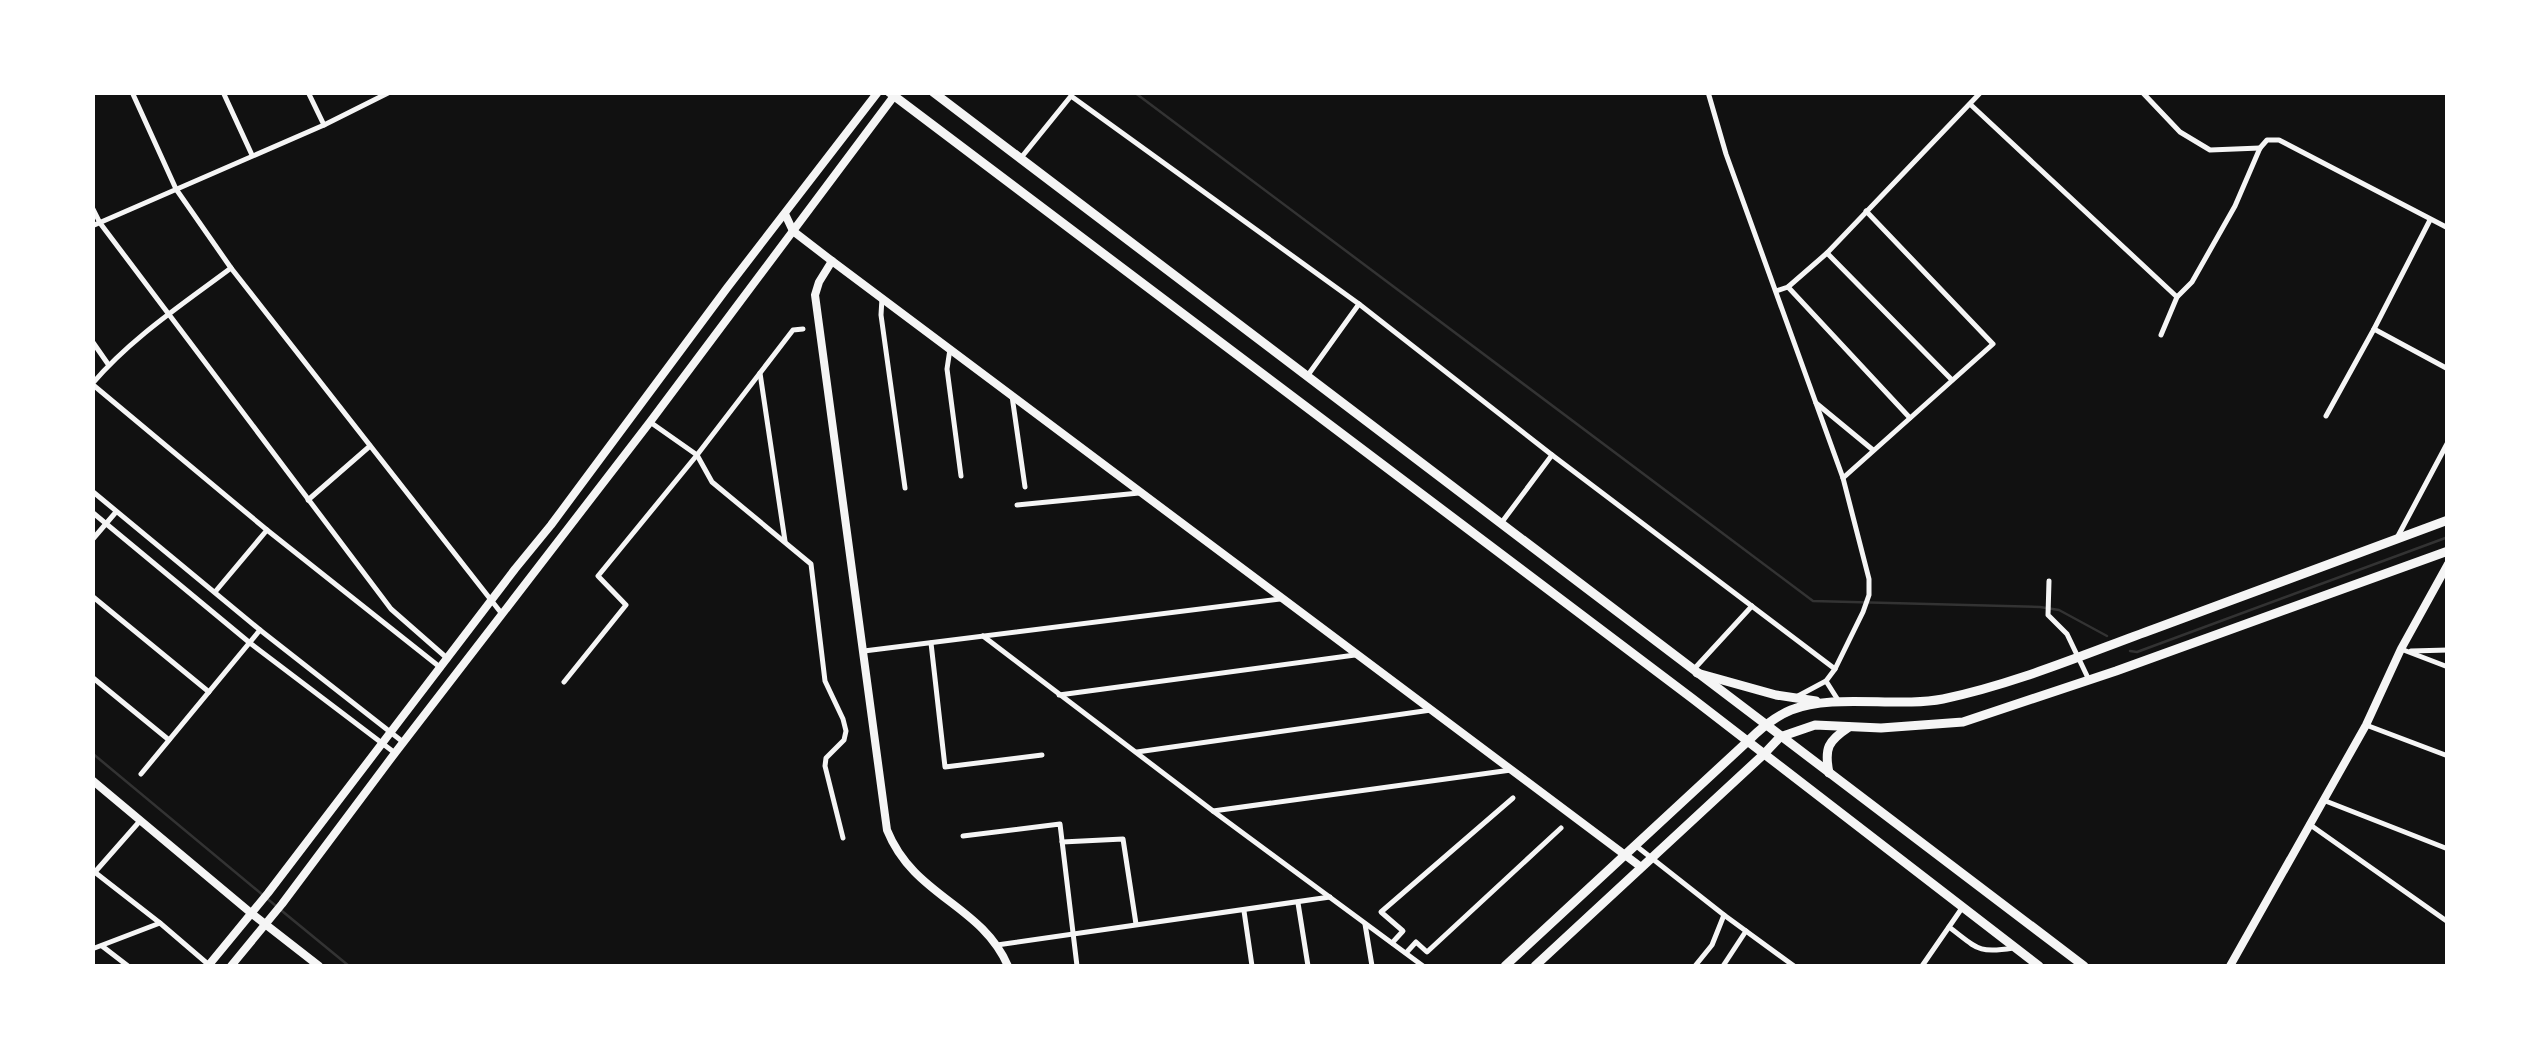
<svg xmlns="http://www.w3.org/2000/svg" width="2540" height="1059" font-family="'Fira Sans Condensed',sans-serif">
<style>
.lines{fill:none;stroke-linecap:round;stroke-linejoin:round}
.stream{stroke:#333;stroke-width:2.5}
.minor{stroke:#f5f5f5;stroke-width:5}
.tertiary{stroke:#f5f5f5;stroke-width:8}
.primary{stroke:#f5f5f5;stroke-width:9}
.trunk{stroke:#f5f5f5;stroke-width:9}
</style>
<rect width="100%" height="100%" fill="#111"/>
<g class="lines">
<!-- stream -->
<g class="stream">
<path d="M 1134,92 L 1813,601 L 2040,607 L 2059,610 L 2107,636"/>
<path d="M 2130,651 L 2137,652 L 2448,537"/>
<path d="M 92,753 L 276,906"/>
<path d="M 282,911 L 349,966"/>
</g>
<!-- minor -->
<g class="minor">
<path d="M 132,92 L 176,189 L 231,268 L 502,614"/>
<path d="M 223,92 L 252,155"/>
<path d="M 308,92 L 324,125"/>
<path d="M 1708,92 L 1726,154 L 1843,478 L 1869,579 L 1869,595 L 1863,612 L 1835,669 L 1826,681 L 1798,696"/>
<path d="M 2142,92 L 2180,132 L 2210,150 L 2260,148"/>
<path d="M 1971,105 L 2177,297"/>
<path d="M 1020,159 L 1071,96 L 1359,304 L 1552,455 L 1835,669"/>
<path d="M 92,207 L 100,223 L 391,609 L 448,659"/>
<path d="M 92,226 L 324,125 L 390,92"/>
<path d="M 1827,253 L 1952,380"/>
<path d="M 231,268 C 183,304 131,338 92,384 L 267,530 L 441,668"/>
<path d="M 1788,287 L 1910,418"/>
<path d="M 1776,291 L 1788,287 L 1827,253 L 1981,92"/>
<path d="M 882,298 L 881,315 L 905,488"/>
<path d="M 2374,329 L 2448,369"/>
<path d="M 2161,335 L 2177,297 L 2192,282 L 2235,206 L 2260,148 L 2267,140 L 2279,140 L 2448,228"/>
<path d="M 92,341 L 108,364"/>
<path d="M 950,349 L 947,369 L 961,476"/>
<path d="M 760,373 L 785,541"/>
<path d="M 1308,375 L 1359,304"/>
<path d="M 1012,396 L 1025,487"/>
<path d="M 1816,403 L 1873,450"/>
<path d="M 2326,416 L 2374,329 L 2430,220"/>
<path d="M 650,422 L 697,455 L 712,482 L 811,564 L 825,681 L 843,719 L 846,731 L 844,740 L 826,758 L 825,766 L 843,838"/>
<path d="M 1843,478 L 1993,344 L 1866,211"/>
<path d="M 92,491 L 260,630 L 403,742"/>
<path d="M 308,500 L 370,446"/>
<path d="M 1017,505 L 1139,493"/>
<path d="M 92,512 L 250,643 L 395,753"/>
<path d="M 1502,522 L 1552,455"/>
<path d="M 2398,536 L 2448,442"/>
<path d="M 92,540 L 116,512"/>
<path d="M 2049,581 L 2048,615 L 2067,634 L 2089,680"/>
<path d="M 215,592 L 267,530"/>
<path d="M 92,596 L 209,692"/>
<path d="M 983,636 L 1213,811 L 1423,966"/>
<path d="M 931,643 L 945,767 L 1042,755"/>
<path d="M 2401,649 L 2448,667"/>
<path d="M 864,651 L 1280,599"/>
<path d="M 2411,651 L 2448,650"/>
<path d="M 1695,668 L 1752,606"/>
<path d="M 92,677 L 169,740"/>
<path d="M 1826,681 L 1838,700"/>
<path d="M 564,682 L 626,605 L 598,576 L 697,455 L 793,330 L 803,329"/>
<path d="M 1059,695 L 1355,655"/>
<path d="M 2366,725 L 2448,756"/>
<path d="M 1137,752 L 1431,710"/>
<path d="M 141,774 L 260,630"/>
<path d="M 2323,800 L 2448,849"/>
<path d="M 1213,811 L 1511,770"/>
<path d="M 2309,824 L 2448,922"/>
<path d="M 963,836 L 1060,824 L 1077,966"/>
<path d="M 1062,842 L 1123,839 L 1136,924"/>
<path d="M 1635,845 L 1724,915 L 1794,966"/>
<path d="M 92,870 L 160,923 L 209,965"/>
<path d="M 95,872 L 139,822"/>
<path d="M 1298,903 L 1308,966"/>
<path d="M 1244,911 L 1252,966"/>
<path d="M 1365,924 L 1372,966"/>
<path d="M 1949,927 C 1977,948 1977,954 2013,948"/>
<path d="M 1392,943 L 1403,931 L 1381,912 L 1513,798"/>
<path d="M 997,945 L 1330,897"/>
<path d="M 102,946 L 128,966"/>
<path d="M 92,949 L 160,923"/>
<path d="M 1406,953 L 1416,942 L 1427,952 L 1561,828"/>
<path d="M 1695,966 L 1712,945 L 1724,915"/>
<path d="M 1723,966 L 1746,931"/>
<path d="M 1922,966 L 1962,908"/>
<path d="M 2447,966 L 2448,966"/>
</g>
<!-- tertiary -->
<g class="tertiary">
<path d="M 785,214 L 793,231 L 832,261 L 1641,867"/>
<path d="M 832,261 L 819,282 L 815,295 L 887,830 C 914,897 981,904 1008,966"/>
<path d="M 92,780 L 251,913 L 319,966"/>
<path d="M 208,966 L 268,893 L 515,569 L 551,525 L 727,288 L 878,92"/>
<path d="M 231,966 L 282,904 L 395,753 L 650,422 L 894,96"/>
<path d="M 2230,966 L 2366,725 L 2401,649 L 2448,564"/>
</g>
<!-- primary -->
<g class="primary">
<path d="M 889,92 L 1693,699 L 2039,966"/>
<path d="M 933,92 L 2084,966"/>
<path d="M 1505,966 L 1748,741"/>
<path d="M 1535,966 L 1764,754"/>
</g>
<!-- trunk -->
<g class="trunk">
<path d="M 1697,673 L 1776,695 L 1816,701"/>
<path d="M 1748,741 C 1761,728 1774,717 1791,710 C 1834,693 1897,708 1943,699 C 2015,684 2085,654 2154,629 C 2252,593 2349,556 2448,520"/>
<path d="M 1764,754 L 1780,737 L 1815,725 L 1881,728 L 1963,722 L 2116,671 L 2448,551"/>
<path d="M 1829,773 C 1824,748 1828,741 1849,727"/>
</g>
</g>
<!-- border -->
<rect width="2540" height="1059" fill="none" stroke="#ffffff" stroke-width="190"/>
</svg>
